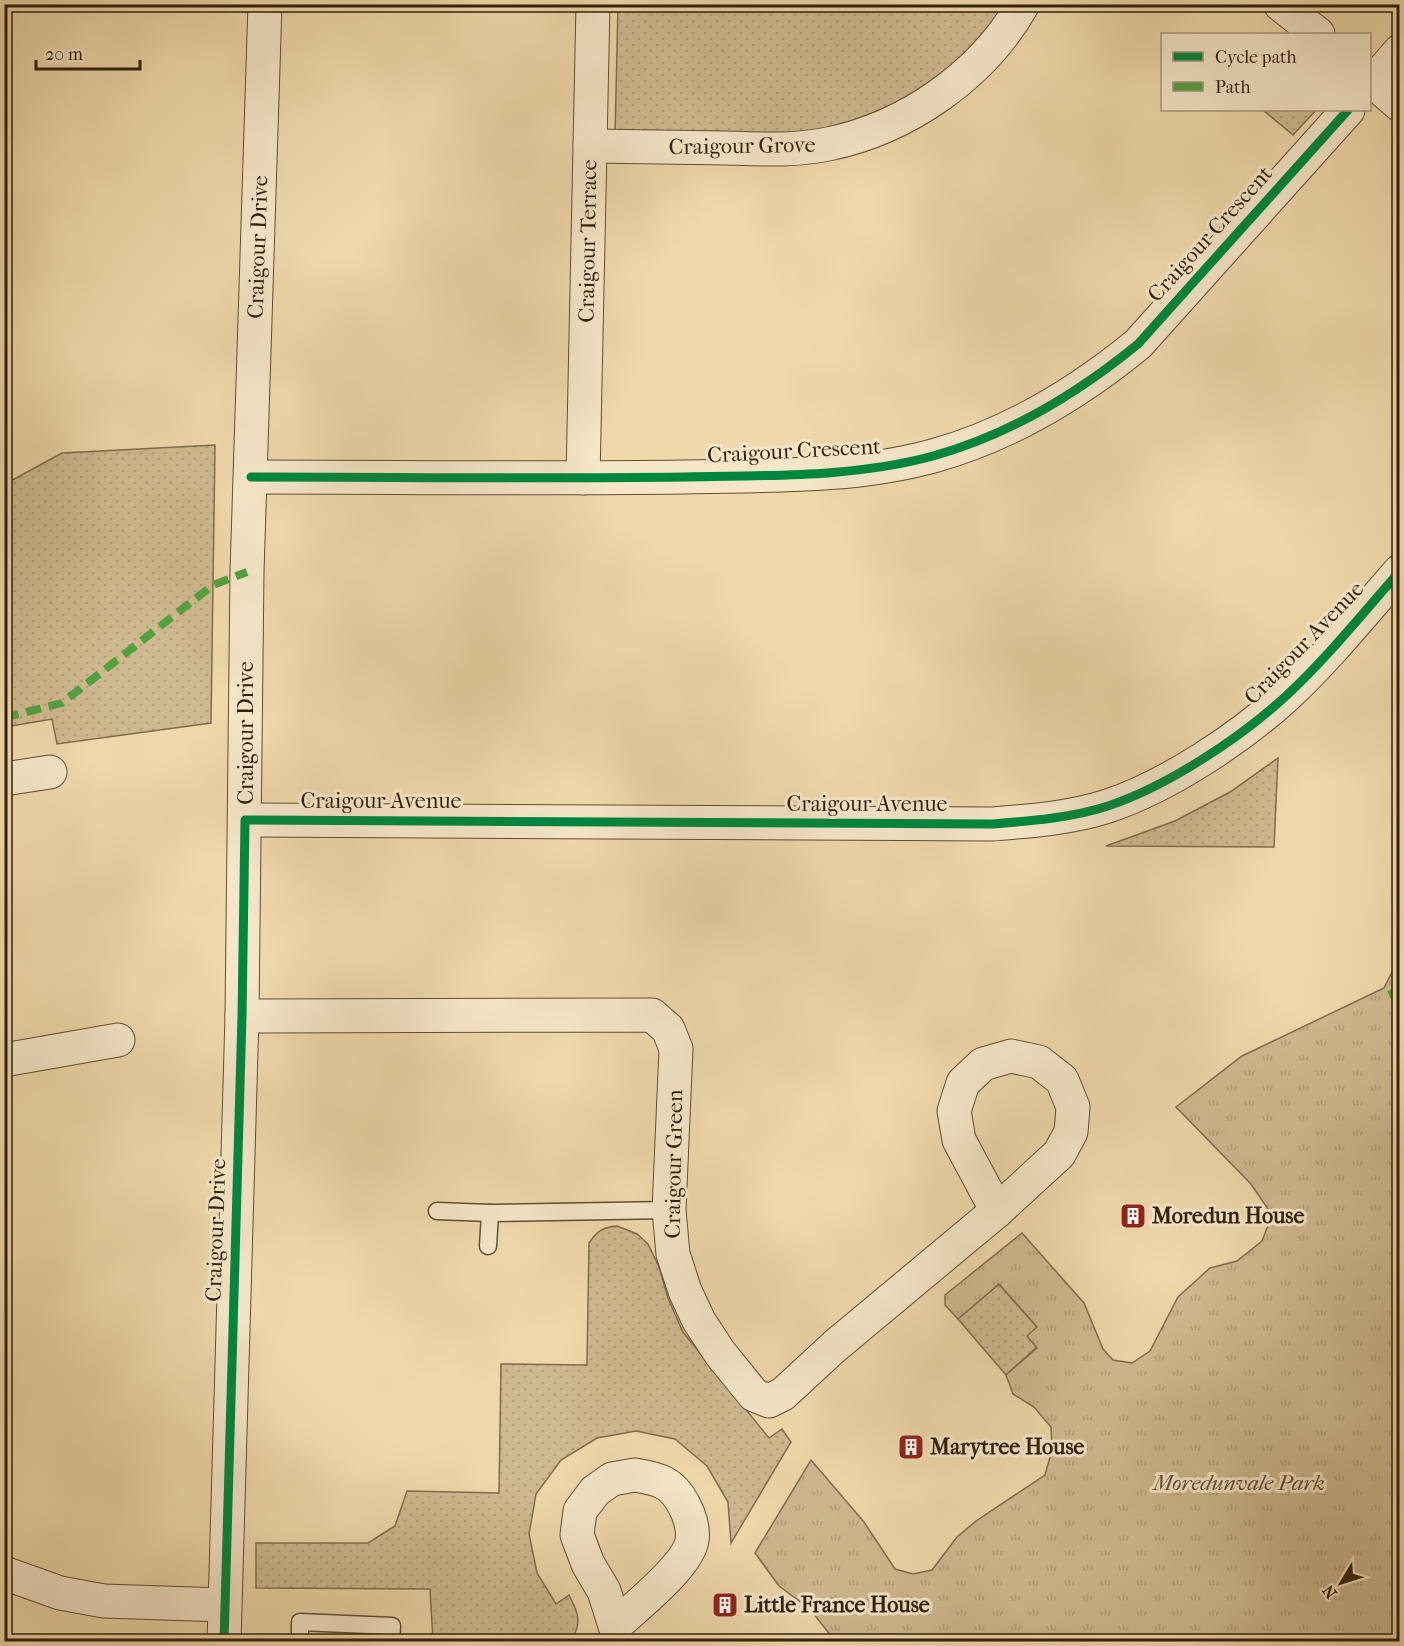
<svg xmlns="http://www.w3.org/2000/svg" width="1404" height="1646" font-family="'IM FELL French Canon',serif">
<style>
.grass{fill:url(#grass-dots);stroke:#806c50;stroke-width:1.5}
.park{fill:url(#park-tufts);stroke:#806c50;stroke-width:1.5}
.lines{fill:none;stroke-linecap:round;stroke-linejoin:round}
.lane-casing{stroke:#604d36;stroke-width:19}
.street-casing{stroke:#604d36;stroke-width:35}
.lane{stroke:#f5e6c8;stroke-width:16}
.street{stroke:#f5e6c8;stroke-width:33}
.quiet{stroke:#52a23f;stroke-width:8;stroke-dasharray:15 8;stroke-linecap:butt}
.cycleway-casing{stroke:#f5e6c8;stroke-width:13}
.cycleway{stroke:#00873e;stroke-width:9}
.labels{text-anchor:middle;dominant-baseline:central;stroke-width:6;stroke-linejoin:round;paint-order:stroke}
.street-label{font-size:22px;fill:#301f0f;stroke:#f5e6c8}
.poi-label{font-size:22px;font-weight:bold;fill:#301f0f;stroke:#f5e6c8;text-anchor:start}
.park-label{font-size:22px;font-style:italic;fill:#604d36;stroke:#f5e6c8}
</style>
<defs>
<pattern id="grass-dots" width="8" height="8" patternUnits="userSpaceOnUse" patternTransform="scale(1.5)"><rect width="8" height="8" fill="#cfb990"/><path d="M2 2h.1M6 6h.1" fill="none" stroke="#b29f7b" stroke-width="1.8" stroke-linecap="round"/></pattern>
<pattern id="park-tufts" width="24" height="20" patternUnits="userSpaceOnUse" patternTransform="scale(1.5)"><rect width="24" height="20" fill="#cfb990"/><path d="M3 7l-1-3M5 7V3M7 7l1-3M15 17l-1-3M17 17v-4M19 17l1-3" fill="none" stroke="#b29f7b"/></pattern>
</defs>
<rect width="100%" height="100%" fill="#efd8aa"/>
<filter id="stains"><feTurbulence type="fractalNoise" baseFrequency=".00333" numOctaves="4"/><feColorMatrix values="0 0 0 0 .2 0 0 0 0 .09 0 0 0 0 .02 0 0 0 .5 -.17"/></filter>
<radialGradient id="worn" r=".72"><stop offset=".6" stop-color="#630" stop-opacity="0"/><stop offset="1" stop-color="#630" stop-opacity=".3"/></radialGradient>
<!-- grass -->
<g class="grass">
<path d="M 618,5 L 1009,5 L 963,57 L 908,100 L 818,134 L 615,135 Z"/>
<path d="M 1263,110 L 1316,110 L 1293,135 Z"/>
<path d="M 215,445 L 211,723 L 57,744 L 52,719 L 5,727 L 5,484 L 62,453 Z"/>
<path d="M 1278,758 L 1274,847 L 1106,846 L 1175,821 L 1230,792 Z"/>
<path d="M 617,1226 L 637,1234 L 648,1244 L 659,1267 L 668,1298 L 683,1332 L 769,1438 L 782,1429 L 791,1442 L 731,1543 L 728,1502 L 707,1466 L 675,1439 L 636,1431 L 597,1438 L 561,1460 L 536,1494 L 529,1534 L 537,1573 L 556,1604 L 569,1595 C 578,1612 583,1624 570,1641 L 433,1641 L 430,1589 L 256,1588 L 256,1543 L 368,1543 L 395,1526 L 407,1491 L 499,1493 L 501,1364 L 587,1365 L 589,1243 C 597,1231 603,1227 617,1226 Z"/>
<path d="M 999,1284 L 1037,1327 L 1037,1347 L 1006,1375 L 958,1319 Z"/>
</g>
<!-- park -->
<path class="park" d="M 1399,958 L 1399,1641 L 835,1641 L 810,1609 L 779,1586 L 755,1553 L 811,1460 L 864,1522 L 895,1569 L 913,1574 L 932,1570 L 957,1537 L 976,1521 L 1045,1475 L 1052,1450 L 1051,1427 L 1034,1407 L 1013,1394 L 1006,1375 L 1037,1348 L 1027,1336 L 1037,1327 L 999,1284 L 958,1319 L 945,1305 L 945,1295 L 1022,1233 L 1084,1303 L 1103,1349 L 1113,1360 L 1132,1363 L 1150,1351 L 1178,1297 L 1210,1268 L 1237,1261 L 1262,1241 L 1272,1215 L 1251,1184 L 1176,1107 L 1242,1056 L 1384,988 Z"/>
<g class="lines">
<!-- lane casing -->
<g class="lane-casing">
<g id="lane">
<path d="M 437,1211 L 490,1213 L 669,1210"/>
<path d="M 488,1246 L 490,1213"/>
<path d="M 300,1642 L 300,1622 L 392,1626 L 391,1642"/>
</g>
</g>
<!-- street casing -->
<g class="street-casing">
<g id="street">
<path d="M 1280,4 L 1318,34"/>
<path d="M 1370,79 L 1400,105"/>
<path d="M 1370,85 L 1400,51"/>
<path d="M 590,146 C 636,147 682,147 727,148 C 761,149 795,151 828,144 C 907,128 983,75 1023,4"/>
<path d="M 251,477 C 396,477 540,479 685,477 C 768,475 852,478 933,456 C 1009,435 1077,394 1138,344 L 1348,110"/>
<path d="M 583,478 L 593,4"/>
<path d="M 4,779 L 50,772"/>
<path d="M 245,820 L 992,824 C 1031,821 1071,818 1108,806 C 1168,786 1240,738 1286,696 C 1327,658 1363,613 1400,571"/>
<path d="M 242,1016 L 652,1015 L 668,1029 L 676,1049 L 669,1210 L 673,1254 L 685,1291 L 699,1321 L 720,1353 L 754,1395 L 769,1401 L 783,1394 L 835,1346 L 997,1211"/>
<path d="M 1011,1056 L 1039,1062 L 1062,1080 L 1073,1107 L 1071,1132 L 1059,1154 L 997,1211 L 959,1140 L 954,1111 L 963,1083 L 983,1064 Z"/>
<path d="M 4,1060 L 118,1040"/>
<path d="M 635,1475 C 659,1479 672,1482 684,1505 C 689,1514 694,1529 692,1540 C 689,1565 634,1608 615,1626 L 604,1591 L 588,1564 L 577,1535 L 580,1511 L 595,1491 L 612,1479 Z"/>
<path d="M 4,1573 L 60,1593 L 104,1601 L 224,1605"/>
<path d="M 224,1642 L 242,1016 L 247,572 L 265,4"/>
</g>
</g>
<!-- lane -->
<use href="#lane" class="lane"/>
<!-- street -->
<use href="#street" class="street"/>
<!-- quiet -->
<g class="quiet">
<path d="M 4,718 L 62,703 L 213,585 L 247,572"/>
<path d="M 1389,995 L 1400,990"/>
</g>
<!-- cycleway casing -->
<g class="cycleway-casing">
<g id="cycleway">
<path d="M 251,477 C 396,477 540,479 685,477 C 768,475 852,478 933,456 C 1009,435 1077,394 1138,344 L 1348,110"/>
<path d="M 224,1642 L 242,1016 L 245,820 L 992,824 C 1031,821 1071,818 1108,806 C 1168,786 1240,738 1286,696 C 1327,658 1363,613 1400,571"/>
</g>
</g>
<!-- cycleway -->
<use href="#cycleway" class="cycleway"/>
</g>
<!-- icons -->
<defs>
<g id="building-square" transform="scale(1.35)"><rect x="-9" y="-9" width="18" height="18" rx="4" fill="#8f2418" stroke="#f5e6c8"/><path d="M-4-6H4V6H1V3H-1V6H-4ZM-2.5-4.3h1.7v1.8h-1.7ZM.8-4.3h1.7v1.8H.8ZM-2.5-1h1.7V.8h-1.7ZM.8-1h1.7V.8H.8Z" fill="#fff"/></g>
</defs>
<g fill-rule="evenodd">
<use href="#building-square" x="1133" y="1216"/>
<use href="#building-square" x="911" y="1447"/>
<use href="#building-square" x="725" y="1605"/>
</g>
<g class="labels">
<!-- street labels -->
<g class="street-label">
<text transform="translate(742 146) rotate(-1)">Craigour Grove</text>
<text transform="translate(1210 234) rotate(-48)">Craigour Crescent</text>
<text transform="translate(588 241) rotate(-89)">Craigour Terrace</text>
<text transform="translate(258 247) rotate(-88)">Craigour Drive</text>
<text transform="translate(794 451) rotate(-3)">Craigour Crescent</text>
<text transform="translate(1304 643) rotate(-46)">Craigour Avenue</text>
<text transform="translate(246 733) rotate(-90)">Craigour Drive</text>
<text x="381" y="801">Craigour Avenue</text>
<text x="867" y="804">Craigour Avenue</text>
<text transform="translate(674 1164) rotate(-89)">Craigour Green</text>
<text transform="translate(216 1230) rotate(-88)">Craigour Drive</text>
</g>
<!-- poi labels -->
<g class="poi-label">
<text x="1152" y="1216">Moredun House</text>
<text x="930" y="1447">Marytree House</text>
<text x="744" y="1605">Little France House</text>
</g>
<!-- park labels -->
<g class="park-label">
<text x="1239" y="1483">Moredunvale Park</text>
</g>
</g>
<!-- margin -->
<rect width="1404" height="1646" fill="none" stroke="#efd8aa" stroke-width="24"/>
<rect x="6" y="6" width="1392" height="1634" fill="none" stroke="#301f0f" stroke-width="3"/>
<rect x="12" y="12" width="1380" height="1622" fill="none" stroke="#301f0f" stroke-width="1.5"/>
<!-- legend -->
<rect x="1161" y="33" width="210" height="78" fill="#f5e6c8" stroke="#a6967e" stroke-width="1.5"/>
<rect x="1173" y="52" width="30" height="9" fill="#00873e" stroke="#a6967e" stroke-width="1.5"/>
<text x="1215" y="63" font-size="18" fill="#301f0f">Cycle path</text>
<rect x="1173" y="82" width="30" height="9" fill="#52a23f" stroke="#a6967e" stroke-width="1.5"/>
<text x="1215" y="93" font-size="18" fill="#301f0f">Path</text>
<!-- north arrow -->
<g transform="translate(1341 1583) rotate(232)" stroke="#f5e6c8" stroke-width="4.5" paint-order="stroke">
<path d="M0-4.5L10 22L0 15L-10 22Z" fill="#301f0f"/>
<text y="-9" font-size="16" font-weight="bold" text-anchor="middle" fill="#301f0f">N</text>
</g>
<!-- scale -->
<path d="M36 60v9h104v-9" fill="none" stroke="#301f0f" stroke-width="3"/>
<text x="45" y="60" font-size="18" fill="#301f0f" stroke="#f5e6c8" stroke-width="4.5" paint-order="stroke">20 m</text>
<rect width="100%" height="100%" filter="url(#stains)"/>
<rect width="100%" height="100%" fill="url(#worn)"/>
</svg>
